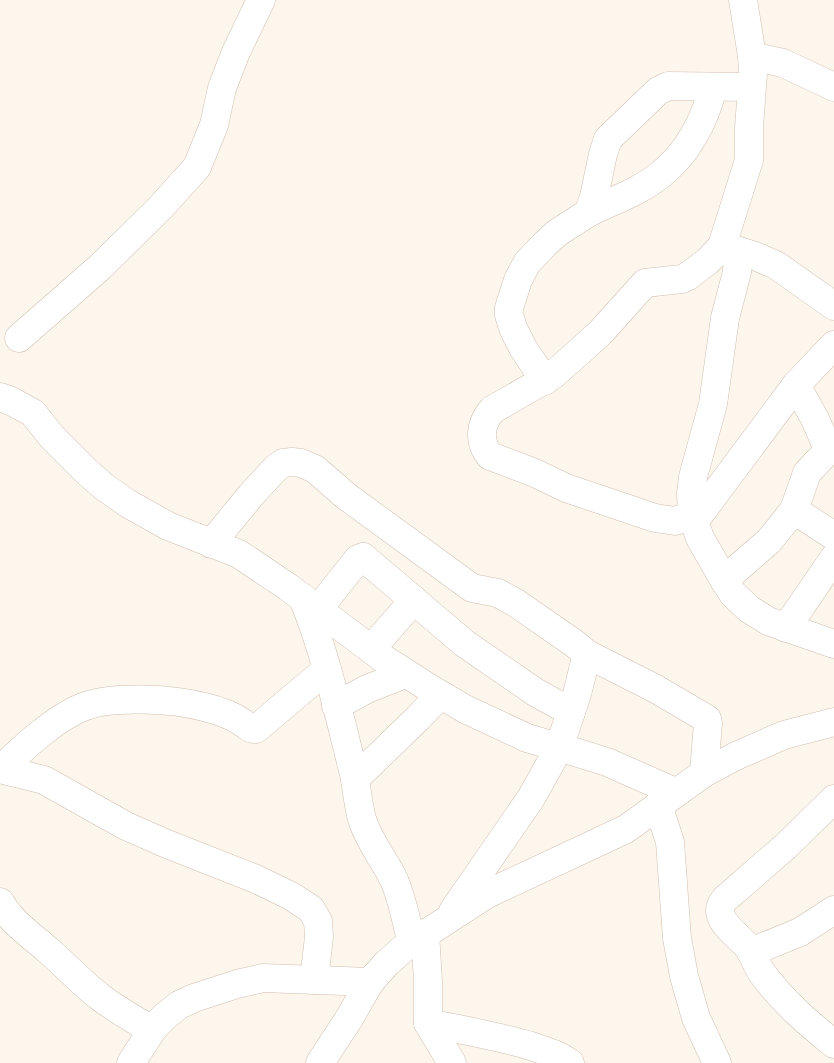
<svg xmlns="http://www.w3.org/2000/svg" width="834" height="1063" font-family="Roboto,sans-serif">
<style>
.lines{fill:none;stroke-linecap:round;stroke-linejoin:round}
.minor-casing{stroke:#d1beb0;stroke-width:29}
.minor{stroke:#fff;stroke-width:28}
</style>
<rect width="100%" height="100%" fill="#fdf6ec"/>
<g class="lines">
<!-- minor casing -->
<g class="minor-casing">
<g id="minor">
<path d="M 743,0 L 752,56 L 783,63 L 834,87"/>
<path d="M 588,213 C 612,201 639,192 660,175 C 687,154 705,121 713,87"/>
<path d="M 722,246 L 755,256 L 776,265 L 834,306"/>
<path d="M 738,251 L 737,272 L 725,318 L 713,404 L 693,477 L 691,494 L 692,515 L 700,538 L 724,580 L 733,594 L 749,609 L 768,621 L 834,644"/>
<path d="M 19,338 L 100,267 L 160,208 L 197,167 L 214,125 L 222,88 L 236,52 L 261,0"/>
<path d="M 545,381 L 523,348 L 513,328 L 509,315 L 509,308 L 518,280 L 527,263 L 545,244 L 557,233 L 588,213 L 594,197 L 603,154 L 608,139 L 658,91 L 668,86 L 751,87"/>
<path d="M 796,385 L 815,419 L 828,449"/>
<path d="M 0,397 L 11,401 L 33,413 L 52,437 L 85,470 L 103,486 L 127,503 L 168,526 L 239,554 L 288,587 L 384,659 L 426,686 L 465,709 L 527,738 L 575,752 L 607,762 L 675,792"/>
<path d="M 794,510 L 834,536"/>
<path d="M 692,515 L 675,521 L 655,518 L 566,488 L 535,473 L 490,456 C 478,442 480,424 492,410 L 553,375 L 600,333 L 645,283 L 682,279 L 688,276 L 708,261 L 722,246 L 749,160 L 749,128 L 753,73 L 752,56"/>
<path d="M 694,522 L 796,385 L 834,345"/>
<path d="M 211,544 L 251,495 L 276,468 L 283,463 L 292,462 L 301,463 L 315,469 L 346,496 L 472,588 L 498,593 L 516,603 L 575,644 L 587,654 L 577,694 L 559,748 L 531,798 L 453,911"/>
<path d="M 724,580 L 769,541 L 794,510 L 807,473 L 834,444"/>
<path d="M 303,598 C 326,655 339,715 354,774 C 357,789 358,805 362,819 C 369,842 384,859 394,880 C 403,900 406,922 412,943"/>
<path d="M 318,609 L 358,559 L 363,557 L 464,643 L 535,692 L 571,712"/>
<path d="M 786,628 L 834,558"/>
<path d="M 371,649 L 414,600"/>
<path d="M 587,654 L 656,689 L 707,719 L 708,723 L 704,773"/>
<path d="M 336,706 L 367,689 L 405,674"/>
<path d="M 0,769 L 44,780 L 126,826 L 167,844 L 256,879 L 291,896 L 311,909 L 318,921 L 319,937 L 314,980"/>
<path d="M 1,769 C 23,748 55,718 83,707 C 111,695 175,699 204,707 C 217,710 232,715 243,723 C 248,726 250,730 256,729 L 327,669"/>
<path d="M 355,779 L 418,718 L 440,695"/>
<path d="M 834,799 L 786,846 L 725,899 C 709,918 737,934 747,946 C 754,954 756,965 762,973 C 782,1001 808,1023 834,1044"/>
<path d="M 658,805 L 670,842 L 677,938 L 684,976 L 696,1018 L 717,1063"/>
<path d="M 0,902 C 12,923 31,935 49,951 C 66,966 82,983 100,997 C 117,1010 135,1020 152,1030"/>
<path d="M 425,933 L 428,981 L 428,1023 L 452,1063"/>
<path d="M 751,952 L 800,932 L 834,910"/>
<path d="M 428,1023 C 462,1030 497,1036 531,1046 C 545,1051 558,1054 570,1063"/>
<path d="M 131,1063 L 152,1030 L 164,1017 L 179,1005 L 194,998 L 237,984 L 263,978 L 370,982 L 387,963 L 404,948 L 487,894 L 626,829 L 704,773 L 736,756 L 784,735 L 834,722"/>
<path d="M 320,1063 L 350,1017 L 370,982"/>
</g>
</g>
<!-- minor -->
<use href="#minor" class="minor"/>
</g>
</svg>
